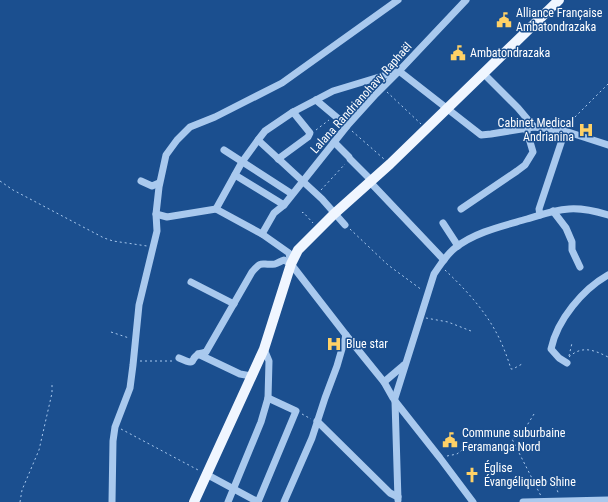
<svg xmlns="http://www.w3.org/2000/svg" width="608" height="502" font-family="'Roboto Condensed',sans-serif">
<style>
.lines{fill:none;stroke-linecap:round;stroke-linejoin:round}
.path{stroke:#a9c9ee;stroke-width:1;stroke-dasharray:2 3;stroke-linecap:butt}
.minor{stroke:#a9c9ee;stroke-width:7}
.major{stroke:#f0f6ff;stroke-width:10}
.labels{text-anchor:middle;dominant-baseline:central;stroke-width:3;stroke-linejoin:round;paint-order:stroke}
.poi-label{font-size:12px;fill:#fff;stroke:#1b4f8f;text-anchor:start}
.street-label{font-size:12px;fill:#fff;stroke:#1b4f8f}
</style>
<rect width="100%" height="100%" fill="#1b4f8f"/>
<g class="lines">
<!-- path -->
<g class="path">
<path d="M 387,92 L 421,124"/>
<path d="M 569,125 L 572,120 L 608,84"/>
<path d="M 316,130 L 329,120"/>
<path d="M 352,131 L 384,159"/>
<path d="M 0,181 L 13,190 L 104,238 L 113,241 L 147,246"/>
<path d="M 321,190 L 345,164"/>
<path d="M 302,213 L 303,212 L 313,223"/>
<path d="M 350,229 L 388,265 L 422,290"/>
<path d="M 445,270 C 464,288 483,308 496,332 C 502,343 507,356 511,369 L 513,369 L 522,364"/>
<path d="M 426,318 L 448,322 L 471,331"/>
<path d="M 111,332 L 129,338"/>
<path d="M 569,356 L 572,343"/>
<path d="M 569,357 C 582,345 594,350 608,357"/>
<path d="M 140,361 L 173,361"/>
<path d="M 302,414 L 311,419"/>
<path d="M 534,414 L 523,432 L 512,439 L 541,496"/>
<path d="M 121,429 L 200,471"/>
<path d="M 447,456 L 457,454 L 467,446"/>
<path d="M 537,487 L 553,479 L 559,495"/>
<path d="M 20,502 L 22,490 L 39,450 L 52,393 L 52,382"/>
</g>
<!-- minor -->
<g class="minor">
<path d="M 483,73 L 518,108 L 534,127 L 565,131 L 608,145"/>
<path d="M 316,100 L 347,126"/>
<path d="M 258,140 L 322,199 L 345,225"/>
<path d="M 334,142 L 349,157 L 350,159 L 370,179 L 370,182 L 444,260"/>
<path d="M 224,150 L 292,194"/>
<path d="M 278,159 L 308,137 L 310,133 L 293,112"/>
<path d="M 235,175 L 284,205"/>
<path d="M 141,181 L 152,186 L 159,183"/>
<path d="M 216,209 L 242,162 L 258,140 L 265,131 L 293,112 L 333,91 L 399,71 L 481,135 L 491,134 L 534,127"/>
<path d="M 461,209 L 517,171 L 525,165 L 533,152 L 526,128"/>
<path d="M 553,211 L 566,228 L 572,242 L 572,250 L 580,267"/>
<path d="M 156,214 L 167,217 L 216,209 L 262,234 L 289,253 L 291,264"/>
<path d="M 540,215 L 539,209 L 565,131"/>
<path d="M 443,223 L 458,246"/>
<path d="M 262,234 L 274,213 L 284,205 L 347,126 L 376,94 L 399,71 L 466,0"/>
<path d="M 191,282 L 234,304"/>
<path d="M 198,354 L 240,374 L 251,376"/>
<path d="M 179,358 C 199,367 188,359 199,354 C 201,353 204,353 206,352 L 252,272 C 263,259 261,266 275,264 C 278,263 281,261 284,260 L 291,264 L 346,335 L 384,382 L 393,398"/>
<path d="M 567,363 L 559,358 L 551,349 C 557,320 583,289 608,275"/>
<path d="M 384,382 L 404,365"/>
<path d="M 395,398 L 434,274 C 441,264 446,255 455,248 C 475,232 503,226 527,219 C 540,215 554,210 569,209 C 583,208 595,211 608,215"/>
<path d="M 395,401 L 440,458 L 473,502"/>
<path d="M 395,401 L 398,500"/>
<path d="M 317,421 L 390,493 L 398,497"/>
<path d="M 206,474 L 258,502 L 296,411 L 268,398"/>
<path d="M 112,502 L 113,441 L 115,427 L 130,388 L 133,365 L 139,305 L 157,231 L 156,214 L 159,187 L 166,155 L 177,140 L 190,127 L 215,117 L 282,83 L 398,0"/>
<path d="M 228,502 L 261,422 L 268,398 L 269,361 L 264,349"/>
<path d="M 284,502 L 312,438 L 325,398 L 337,366 L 346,335"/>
<path d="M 523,502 L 608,500"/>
</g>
<!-- major -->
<path class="major" d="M 194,502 L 264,349 L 291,264 L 298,250 L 334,214 L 390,164 L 559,0"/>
</g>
<!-- icons -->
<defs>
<g id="civic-bare" transform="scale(1.2)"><path d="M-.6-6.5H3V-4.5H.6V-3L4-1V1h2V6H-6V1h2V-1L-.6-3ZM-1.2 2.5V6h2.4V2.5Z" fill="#ffd166" stroke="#1b4f8f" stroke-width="2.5" paint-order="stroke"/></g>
<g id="hospital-bare" transform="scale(1.2)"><path d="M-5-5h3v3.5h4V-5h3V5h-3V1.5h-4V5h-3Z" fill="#ffd166" stroke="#1b4f8f" stroke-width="2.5" paint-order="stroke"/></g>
<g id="church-bare" transform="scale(1.2)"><path d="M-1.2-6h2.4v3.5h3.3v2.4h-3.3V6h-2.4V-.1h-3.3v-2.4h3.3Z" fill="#ffd166" stroke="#1b4f8f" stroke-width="2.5" paint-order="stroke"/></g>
</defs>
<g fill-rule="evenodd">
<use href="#civic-bare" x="504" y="20"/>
<use href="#civic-bare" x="458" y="53"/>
<use href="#hospital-bare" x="586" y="130"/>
<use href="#hospital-bare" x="334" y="344"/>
<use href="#civic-bare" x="450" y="440"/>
<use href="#church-bare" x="472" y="475"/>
</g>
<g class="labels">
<!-- poi labels -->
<g class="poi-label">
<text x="516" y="13">Alliance Française<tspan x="516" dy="14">Ambatondrazaka</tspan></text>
<text x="470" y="53">Ambatondrazaka</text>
<text x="574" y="123" text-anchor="end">Cabinet Medical<tspan x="574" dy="14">Andrianina</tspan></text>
<text x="346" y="344">Blue star</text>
<text x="462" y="433">Commune suburbaine<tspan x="462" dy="14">Feramanga Nord</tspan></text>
<text x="484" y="468">Église<tspan x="484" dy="14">Évangéliqueb Shine</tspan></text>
</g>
<!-- street labels -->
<g class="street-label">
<text transform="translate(361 98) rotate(-48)">Lalana Randrianohavy Raphaël</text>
</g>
</g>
</svg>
